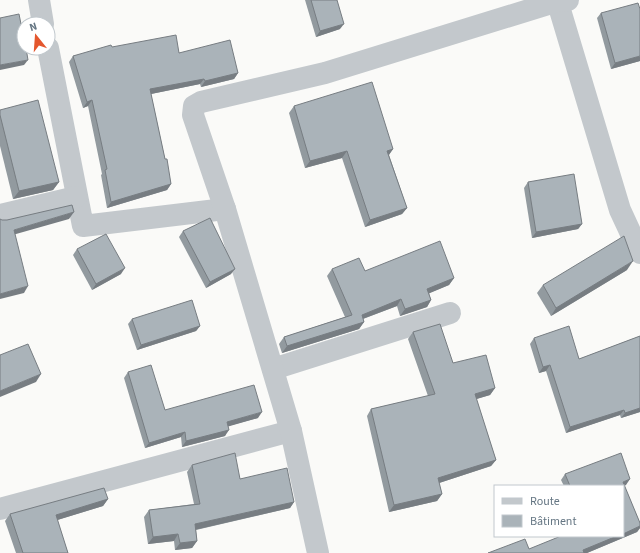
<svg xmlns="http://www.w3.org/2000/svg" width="640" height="553" font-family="'Source Sans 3',sans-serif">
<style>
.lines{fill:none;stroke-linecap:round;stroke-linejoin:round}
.street{stroke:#c3c8cc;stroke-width:22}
.wall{fill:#929a9f}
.shaded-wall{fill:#777d82}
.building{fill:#aab3b9;stroke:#777d82}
</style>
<rect width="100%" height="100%" fill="#fafaf8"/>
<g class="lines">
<!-- street -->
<g class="street">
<path d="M 39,0 L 43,24"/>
<path d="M 557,0 L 620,210 L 640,253"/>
<path d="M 48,48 L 83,226 L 225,209"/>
<path d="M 0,215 L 76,197"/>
<path d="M 273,369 L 450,313"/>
<path d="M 0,509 L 291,431"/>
<path d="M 318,553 L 291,431 L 225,209 L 193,115 L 194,106 L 201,102 L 325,73 L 558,1 L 568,0"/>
</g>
</g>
<!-- wall -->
<g class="wall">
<path d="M 305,0 L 337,0 L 340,29 L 316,37 Z"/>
<path d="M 601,13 L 640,61 L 611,69 L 597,18 Z"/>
<path d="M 112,47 L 179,53 L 238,73 L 234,79 L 201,87 L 200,84 L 151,94 L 165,159 L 171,184 L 167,190 L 107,208 L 101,175 L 102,174 L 88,106 L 83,108 L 69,62 L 73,56 Z"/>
<path d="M 294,106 L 393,149 L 389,155 L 407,208 L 402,214 L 365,227 L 342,158 L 305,168 L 289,113 Z"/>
<path d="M 0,110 L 59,182 L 53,190 L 13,199 L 0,146 Z"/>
<path d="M 528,182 L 582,224 L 578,229 L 532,238 L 524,188 Z"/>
<path d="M 183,231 L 231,274 L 206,288 L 179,237 Z"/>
<path d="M 77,249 L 121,274 L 92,290 L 73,255 Z"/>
<path d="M 332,269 L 365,271 L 454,278 L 449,285 L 429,293 L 431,300 L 427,307 L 400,316 L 397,306 L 363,319 L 364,322 L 359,329 L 282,353 L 279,344 L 284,337 L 345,317 L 327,276 Z"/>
<path d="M 627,270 L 551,316 L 537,293 L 543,285 Z"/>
<path d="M 132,319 L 200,326 L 196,331 L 137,350 L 128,324 Z"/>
<path d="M 413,332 L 453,363 L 495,388 L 490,395 L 476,399 L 496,460 L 491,466 L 439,483 L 442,494 L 437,501 L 389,512 L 367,416 L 371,409 L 428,396 L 408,339 Z"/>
<path d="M 640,336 L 640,412 L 621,418 L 620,415 L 566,433 L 546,371 L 539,373 L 530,344 L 534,338 L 579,359 Z"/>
<path d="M 128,372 L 165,410 L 258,418 L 228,426 L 225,436 L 182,447 L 181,437 L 145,448 L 124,378 Z"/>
<path d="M 192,465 L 240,479 L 294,502 L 290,508 L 196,530 L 197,541 L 192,548 L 175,550 L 174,541 L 148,544 L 144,517 L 149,510 L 194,504 L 187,472 Z"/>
<path d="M 565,474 L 626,485 L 624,486 L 640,523 L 640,528 L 637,532 L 587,553 L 488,553 L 529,549 L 623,536 L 623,486 L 564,486 L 561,480 Z"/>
<path d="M 108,499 L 103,506 L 57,520 L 68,553 L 16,553 L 5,521 L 10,514 Z"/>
</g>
<!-- shaded-wall -->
<g class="shaded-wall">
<path d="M 344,24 L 340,29 L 316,37 L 320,31 Z"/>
<path d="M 640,56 L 640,61 L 611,69 L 615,63 Z"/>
<path d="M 28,60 L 24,65 L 0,70 L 0,65 Z"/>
<path d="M 238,73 L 234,79 L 201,87 L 205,81 Z"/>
<path d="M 204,79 L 200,84 L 146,95 L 150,89 Z"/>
<path d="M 92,100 L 88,106 L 83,108 L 87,102 Z"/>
<path d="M 393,149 L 388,156 L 387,151 Z"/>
<path d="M 347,151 L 342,158 L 305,168 L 310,161 Z"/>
<path d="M 59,182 L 53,190 L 13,199 L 19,191 Z"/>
<path d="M 171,184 L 167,190 L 107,208 L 111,202 Z"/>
<path d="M 407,208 L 402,214 L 365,227 L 370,220 Z"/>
<path d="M 74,212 L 69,219 L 9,236 L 14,230 Z"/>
<path d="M 582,224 L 578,229 L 532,238 L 536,232 Z"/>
<path d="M 633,261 L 627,270 L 551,316 L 556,308 Z"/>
<path d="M 125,268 L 121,274 L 92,290 L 96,284 Z"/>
<path d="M 235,269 L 231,274 L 206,288 L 210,282 Z"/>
<path d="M 454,278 L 449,285 L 423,296 L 427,289 Z"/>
<path d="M 28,286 L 24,293 L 0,299 L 0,294 Z"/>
<path d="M 401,299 L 397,306 L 357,321 L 362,315 Z"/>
<path d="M 431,300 L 427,307 L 400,316 L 405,309 Z"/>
<path d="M 364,322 L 359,329 L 282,353 L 287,346 Z"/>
<path d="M 200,326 L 196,331 L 137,350 L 141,345 Z"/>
<path d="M 550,365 L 546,371 L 539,373 L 543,367 Z"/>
<path d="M 41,374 L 36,382 L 0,397 L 0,391 Z"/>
<path d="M 495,388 L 490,395 L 470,401 L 475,394 Z"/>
<path d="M 640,408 L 640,412 L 621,418 L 625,413 Z"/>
<path d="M 624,410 L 620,415 L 566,433 L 570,427 Z"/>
<path d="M 262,412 L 258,418 L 223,428 L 227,422 Z"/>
<path d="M 229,430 L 225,436 L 182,447 L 186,441 Z"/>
<path d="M 185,432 L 181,437 L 145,448 L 149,443 Z"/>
<path d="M 496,460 L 491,466 L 433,485 L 438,478 Z"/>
<path d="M 630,479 L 626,485 L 623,486 L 623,482 Z"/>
<path d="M 442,494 L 437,501 L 389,512 L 394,505 Z"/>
<path d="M 108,499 L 103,506 L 51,522 L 56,515 Z"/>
<path d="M 294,502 L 290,508 L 190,531 L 195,524 Z"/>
<path d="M 640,526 L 640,528 L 637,532 L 587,553 L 581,553 L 583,550 L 617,536 L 623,536 L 623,534 Z"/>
<path d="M 178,534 L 174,541 L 148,544 L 153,537 Z"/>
<path d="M 197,541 L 192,548 L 175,550 L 180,543 Z"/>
</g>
<!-- building -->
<g class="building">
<path d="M 311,0 L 337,0 L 344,24 L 320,31 Z"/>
<path d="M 638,3 L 640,9 L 640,56 L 615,63 L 601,13 Z"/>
<path d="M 19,14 L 24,39 L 24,48 L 26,48 L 28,60 L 0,65 L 0,18 Z"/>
<path d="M 176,35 L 179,53 L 230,40 L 238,73 L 205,81 L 204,79 L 150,89 L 165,159 L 167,159 L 171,184 L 111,202 L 105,170 L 107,169 L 92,100 L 87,102 L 73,56 L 111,45 L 112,47 Z"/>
<path d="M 372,82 L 393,149 L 387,151 L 407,208 L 370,220 L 347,151 L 310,161 L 294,106 Z"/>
<path d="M 38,100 L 59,182 L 19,191 L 0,115 L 0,110 Z"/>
<path d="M 574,174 L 582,224 L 536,232 L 528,182 Z"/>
<path d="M 72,205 L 74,212 L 14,230 L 28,286 L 0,294 L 0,219 L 2,220 L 7,220 Z"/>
<path d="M 210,218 L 235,269 L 210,282 L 183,231 Z"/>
<path d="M 106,234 L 125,268 L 96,284 L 77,249 Z"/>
<path d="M 624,236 L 633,261 L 556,308 L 543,285 Z"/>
<path d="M 440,241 L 454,278 L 427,289 L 431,300 L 405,309 L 401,299 L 362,315 L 364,322 L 287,346 L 284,337 L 352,315 L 332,269 L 359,258 L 365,271 Z"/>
<path d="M 192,300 L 200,326 L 141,345 L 132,319 Z"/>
<path d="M 440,324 L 453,363 L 486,355 L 495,388 L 475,394 L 496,460 L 438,478 L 442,494 L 394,505 L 371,409 L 435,394 L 413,332 Z"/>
<path d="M 569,326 L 579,359 L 640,336 L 640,408 L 625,413 L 624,410 L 570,427 L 550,365 L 543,367 L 534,338 Z"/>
<path d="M 28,344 L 41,374 L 0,391 L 0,355 Z"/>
<path d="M 151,365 L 165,410 L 254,385 L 262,412 L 227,422 L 229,430 L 186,441 L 185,432 L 149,443 L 128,372 Z"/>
<path d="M 235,453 L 240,479 L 287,468 L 294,502 L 195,524 L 197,541 L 180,543 L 178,534 L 153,537 L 149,510 L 200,504 L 192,465 Z"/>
<path d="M 621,453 L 630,479 L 623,482 L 640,523 L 640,526 L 623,534 L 623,486 L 570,486 L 565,474 Z"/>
<path d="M 104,488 L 108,499 L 56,515 L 68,553 L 23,553 L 10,514 Z"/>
<path d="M 561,536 L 617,536 L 583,550 L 584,553 L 488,553 L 525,539 L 529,549 Z"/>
</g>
<!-- legend -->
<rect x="494" y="485" width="130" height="52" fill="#ffffff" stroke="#c1c8cd"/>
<rect x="502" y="498" width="20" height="6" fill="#c3c8cc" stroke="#c1c8cd"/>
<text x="530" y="505" font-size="12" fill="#657683">Route</text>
<rect x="502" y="515" width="20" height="12" fill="#aab3b9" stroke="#c1c8cd"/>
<text x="530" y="525" font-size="12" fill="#657683">Bâtiment</text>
<!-- north arrow -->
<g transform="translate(36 36) rotate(343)"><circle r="19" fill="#ffffff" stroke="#c1c8cd"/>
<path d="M0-3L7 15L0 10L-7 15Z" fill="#e4572e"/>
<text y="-6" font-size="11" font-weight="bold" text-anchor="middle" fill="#657683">N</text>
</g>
</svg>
